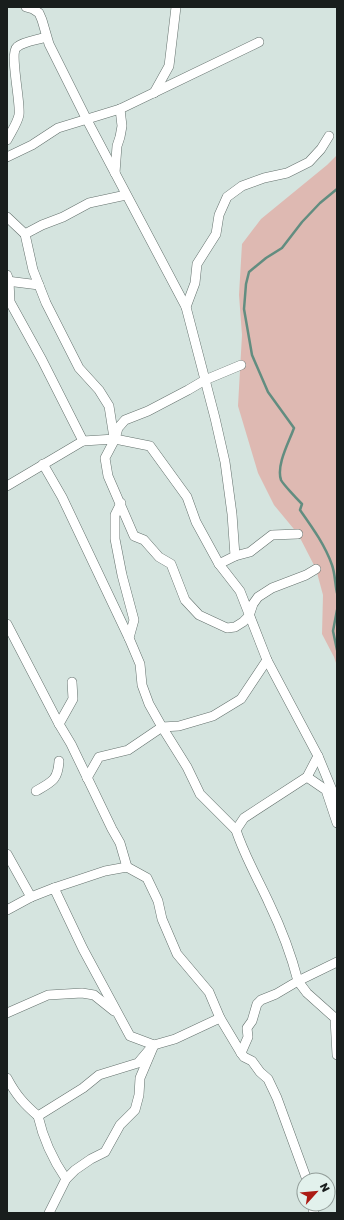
<svg xmlns="http://www.w3.org/2000/svg" width="344" height="1220" font-family="'Golos Text',sans-serif">
<style>
.green{fill:#deb9b2}
.lines{fill:none;stroke-linecap:round;stroke-linejoin:round}
.stream{stroke:#628d80;stroke-width:2.5}
.street-casing{stroke:#64716d;stroke-width:10}
.street{stroke:#fff;stroke-width:9}
</style>
<rect width="100%" height="100%" fill="#d5e4df"/>
<!-- green -->
<path class="green" d="M 337,155 L 337,666 L 334,657 L 322,634 L 323,595 L 316,569 L 298,534 L 274,505 L 258,473 L 238,406 L 242,335 L 239,295 L 242,244 L 261,219 L 327,165 Z"/>
<g class="lines">
<!-- stream -->
<g class="stream">
<path d="M 337,189 L 320,203 L 302,222 L 282,248 L 266,258 L 249,272 L 246,284 L 244,309 L 252,355 L 268,392 L 294,428 C 289,442 276,465 281,480 C 283,484 297,499 302,504 L 300,510 C 312,527 325,545 332,565 C 335,573 335,584 337,593"/>
<path d="M 337,610 L 333,631 L 337,650"/>
</g>
<!-- street casing -->
<g class="street-casing">
<g id="street">
<path d="M 26,7 L 33,9 L 39,13 L 42,20 L 49,44 L 87,120 L 186,307 L 215,418 L 225,462 L 232,514 L 235,556 L 219,564"/>
<path d="M 154,93 L 169,66 L 176,7"/>
<path d="M 7,140 C 11,132 17,124 19,115 C 21,102 9,53 17,47 C 24,41 38,40 46,37"/>
<path d="M 7,157 L 32,145 L 58,128 L 120,109 L 259,42"/>
<path d="M 115,173 L 117,146 L 120,137 L 122,126 L 120,109"/>
<path d="M 7,217 L 25,234"/>
<path d="M 7,275 L 9,281 L 10,302 L 42,360 L 83,441"/>
<path d="M 7,281 L 39,285"/>
<path d="M 186,307 L 195,283 L 197,264 L 216,234 L 219,215 L 227,197 L 242,186 L 264,178 L 287,173 L 309,162 L 321,149 L 329,136"/>
<path d="M 241,365 L 205,380 L 188,390 L 148,411 L 125,420 L 118,428 L 115,439 L 105,458 L 108,476 L 134,536 L 144,540 L 159,557 L 171,564 L 185,600 L 199,615 L 227,628 L 235,627 L 243,622 L 249,616 L 253,604 L 258,597 L 272,588 L 306,575 L 316,569"/>
<path d="M 114,438 L 109,406 L 99,390 L 79,368 L 46,303 L 33,270 L 25,234 L 42,225 L 63,217 L 89,203 L 126,195"/>
<path d="M 43,464 L 62,497 L 129,638"/>
<path d="M 7,486 L 83,441 L 115,439 L 150,446 L 187,497 L 196,522 L 219,564 L 240,591 L 267,660 L 318,756 L 337,802"/>
<path d="M 121,503 L 115,515 L 115,539 L 122,575 L 134,620 L 129,638 L 140,664 L 142,685 L 149,704 L 162,727 L 187,767 L 200,794 L 236,830"/>
<path d="M 235,556 L 250,552 L 272,535 L 298,534"/>
<path d="M 7,624 L 59,724 L 71,744 L 112,829 L 120,843 L 127,867"/>
<path d="M 59,724 L 73,699 L 72,682"/>
<path d="M 307,777 L 326,790 L 337,823"/>
<path d="M 87,778 L 99,757 L 128,750 L 162,727 L 179,726 L 213,716 L 241,699 L 267,660"/>
<path d="M 36,791 C 52,782 58,780 59,761"/>
<path d="M 7,854 L 31,897 L 54,888 L 83,949 L 130,1036 L 154,1045 L 175,1039 L 220,1018 L 241,1053 L 244,1057 L 252,1061 L 260,1072 L 268,1079 L 277,1098 L 307,1180"/>
<path d="M 54,888 L 105,871 L 127,867 L 147,878 L 158,901 L 162,919 L 177,954 L 209,992 L 220,1018"/>
<path d="M 7,910 L 31,897"/>
<path d="M 337,962 L 298,981 L 307,993 L 335,1018 L 337,1055"/>
<path d="M 7,1013 L 48,995 L 82,993 L 94,995 L 114,1011"/>
<path d="M 241,1053 L 248,1037 L 247,1028 L 252,1021 L 257,1004 L 261,1000 L 276,994 L 298,981 C 291,954 281,928 269,903 C 258,879 244,855 236,830 L 244,818 L 307,777 L 318,756"/>
<path d="M 7,1078 C 16,1095 24,1104 38,1116 L 83,1088 L 99,1075 L 138,1063 L 149,1050"/>
<path d="M 38,1116 C 43,1138 53,1160 66,1179"/>
<path d="M 312,1204 L 314,1213"/>
<path d="M 49,1213 L 66,1179 L 75,1170 L 91,1159 L 105,1152 L 120,1125 L 135,1110 L 139,1095 L 140,1078 L 154,1045"/>
</g>
</g>
<!-- street -->
<use href="#street" class="street"/>
</g>
<!-- border -->
<rect width="344" height="1220" fill="none" stroke="#191e1d" stroke-width="16"/>
<!-- north arrow -->
<g transform="translate(316 1192) rotate(63)"><circle r="19" fill="#e2f1ec" stroke="#929d99"/>
<path d="M0-3L7 15L0 10L-7 15Z" fill="#ac1b14"/>
<text y="-6" font-size="11" font-weight="bold" text-anchor="middle" fill="#191e1d">N</text>
</g>
</svg>
